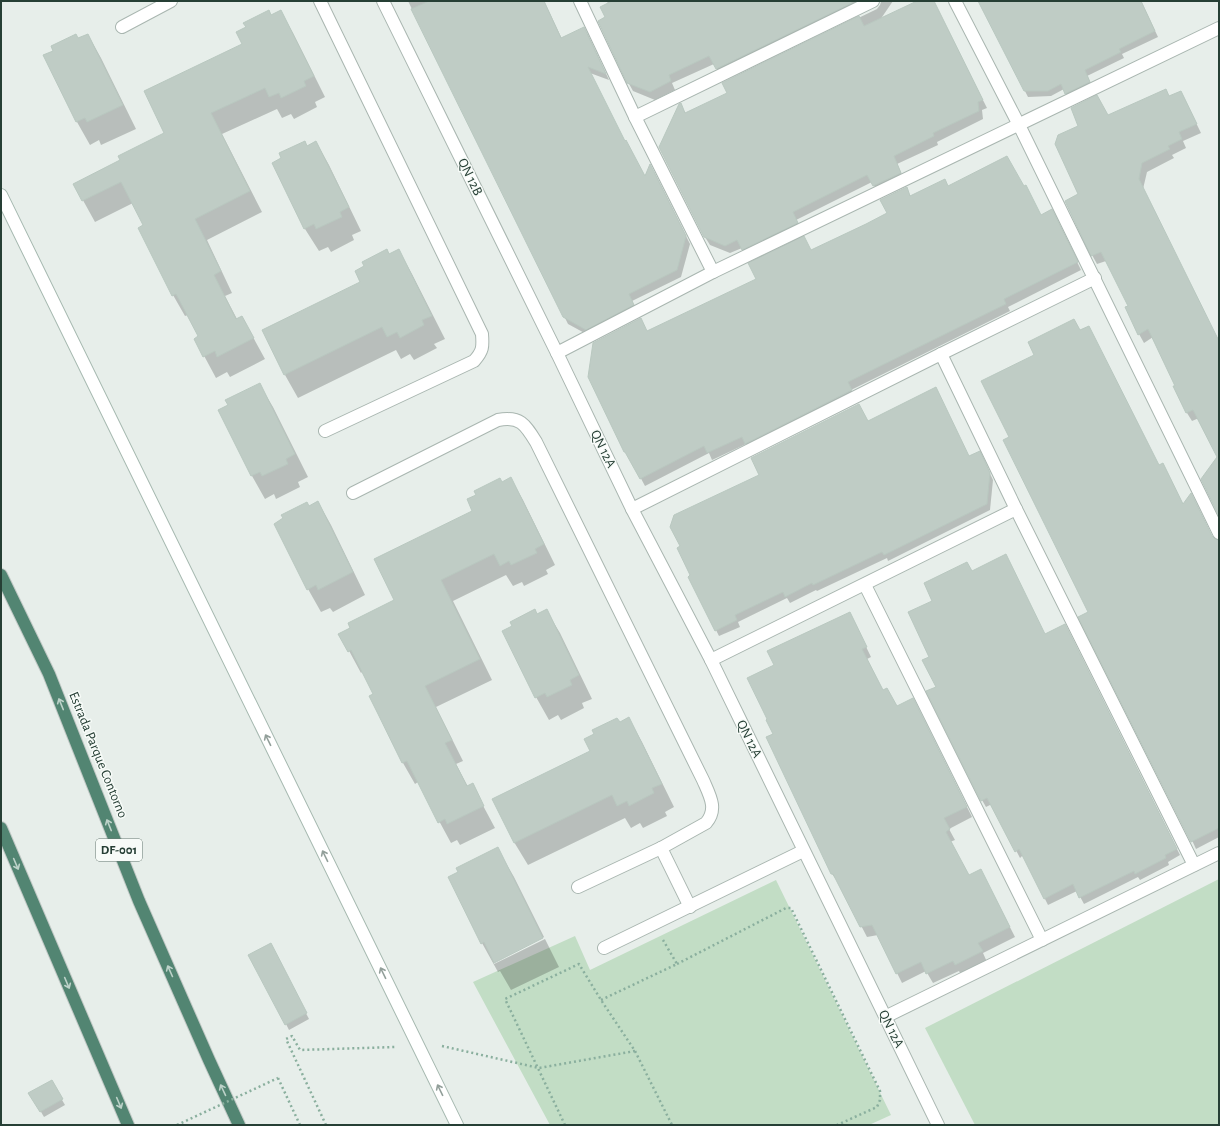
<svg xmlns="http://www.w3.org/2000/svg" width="1220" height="1126" font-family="'Alegreya Sans',sans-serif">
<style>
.green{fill:#c2ddc5}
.shadow{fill:#0003}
.building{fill:#bfccc5;stroke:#b9c8c0}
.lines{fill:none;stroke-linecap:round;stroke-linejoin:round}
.minor-casing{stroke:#a9b6b0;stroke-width:14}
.secondary-casing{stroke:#a6b9b0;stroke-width:14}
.trunk-casing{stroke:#c2c9c6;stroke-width:14}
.path{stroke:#8aaf9e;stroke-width:2.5;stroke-dasharray:2 3;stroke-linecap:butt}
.minor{stroke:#fff;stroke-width:12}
.secondary{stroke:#fff;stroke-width:12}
.trunk{stroke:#528572;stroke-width:12}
.path-bridge{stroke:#8aaf9e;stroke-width:2.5;stroke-dasharray:2 3;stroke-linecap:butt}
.oneway{stroke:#bdd2c9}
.oneway2{stroke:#929f9a}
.labels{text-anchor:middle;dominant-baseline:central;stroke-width:3;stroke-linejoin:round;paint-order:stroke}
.shield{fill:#f7fbf8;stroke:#657770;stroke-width:1}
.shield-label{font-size:13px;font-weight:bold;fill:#263f35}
.street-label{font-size:14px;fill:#263f35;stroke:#f7fbf8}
</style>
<rect width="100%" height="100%" fill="#e7eeea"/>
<!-- green -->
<g class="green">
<path d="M 1219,879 L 1219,1125 L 975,1125 L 925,1028 Z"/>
<path d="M 776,880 L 891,1115 L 869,1125 L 550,1125 L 473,982 L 575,936 L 590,970 Z"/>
</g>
<!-- shadow -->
<g class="shadow">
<path d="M 408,1 L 544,1 L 562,39 L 588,35 L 609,80 L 590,73 L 625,143 L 645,178 L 654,172 L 690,244 L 681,277 L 632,301 L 637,312 L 590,336 L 568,324 Z"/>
<path d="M 607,1 L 893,1 L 880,20 L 920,1 L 933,1 L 987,108 L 982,110 L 983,119 L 937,142 L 938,145 L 897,164 L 905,181 L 879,194 L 872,182 L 796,220 L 801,231 L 747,257 L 742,248 L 730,253 L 710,245 L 705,237 L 680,104 L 686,114 L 729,93 L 724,83 L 877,9 L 880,5 L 881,2 L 875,2 L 721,77 L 714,64 L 672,83 L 675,90 L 655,100 L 633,91 L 628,82 L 606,18 L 608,4 Z"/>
<path d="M 979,1 L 1141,1 L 1158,37 L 1122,54 L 1124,58 L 1087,76 L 1093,88 L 1069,99 L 1064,89 L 1051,96 L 1028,97 Z"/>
<path d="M 281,12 L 293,33 L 325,97 L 315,102 L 317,107 L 294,119 L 291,114 L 282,118 L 277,109 L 222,134 L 262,212 L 207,240 L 232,293 L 225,296 L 237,319 L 242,317 L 265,359 L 230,377 L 227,372 L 216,378 L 195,339 L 200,337 L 188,315 L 185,316 L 173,295 L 144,226 L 133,203 L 95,222 L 74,184 L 122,160 L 165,133 L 244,44 L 271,16 Z"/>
<path d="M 88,35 L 101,58 L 136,129 L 101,145 L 99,140 L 90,145 L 77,122 L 45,55 Z"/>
<path d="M 1181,92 L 1201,133 L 1183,141 L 1186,148 L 1172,155 L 1174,158 L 1147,172 L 1143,189 L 1219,343 L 1219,514 L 1218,457 L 1199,418 L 1192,421 L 1187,413 L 1175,387 L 1176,386 L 1153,337 L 1144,343 L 1139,334 L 1126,308 L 1129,306 L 1106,261 L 1097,264 L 1092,255 L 1080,194 L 1108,116 L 1169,97 Z"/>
<path d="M 316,142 L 329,165 L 361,231 L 352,235 L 354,240 L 331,252 L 328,247 L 319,251 L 305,229 L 274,163 Z"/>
<path d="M 949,187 L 1041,216 L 1055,217 L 1081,270 L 1008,307 L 1010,311 L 851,390 L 855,398 L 750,451 L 746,444 L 712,460 L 709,453 L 645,486 L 630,458 L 647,332 L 758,279 L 811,251 L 888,214 L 906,188 L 911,197 Z"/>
<path d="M 399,251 L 412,274 L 445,339 L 434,344 L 437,348 L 414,360 L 410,354 L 401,359 L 396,350 L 298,398 L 285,375 L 362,283 L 365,267 Z"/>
<path d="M 259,384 L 273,407 L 308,477 L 298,482 L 300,487 L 276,499 L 274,494 L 265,499 L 252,476 L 220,410 L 229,406 Z"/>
<path d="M 868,422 L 969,457 L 983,459 L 993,480 L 990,510 L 888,561 L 887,558 L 817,591 L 816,590 L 790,603 L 787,598 L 738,622 L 740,627 L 719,636 L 716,630 L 760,475 Z"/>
<path d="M 1163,464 L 1219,578 L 1219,837 L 1196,849 L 1089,613 L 1159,466 Z"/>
<path d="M 511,479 L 523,500 L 555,565 L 546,570 L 548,574 L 524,586 L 522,582 L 513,586 L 506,575 L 453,601 L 492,680 L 436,707 L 463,761 L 456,764 L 468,787 L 472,785 L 495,828 L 460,845 L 457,840 L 451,843 L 418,782 L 415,784 L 403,763 L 370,696 L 375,694 L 363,671 L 361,673 L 340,634 L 396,600 L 473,511 L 502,483 Z"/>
<path d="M 318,502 L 331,525 L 365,595 L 333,612 L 330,608 L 321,612 L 308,589 L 309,507 Z"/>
<path d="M 972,572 L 1045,635 L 1068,631 L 1180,855 L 1168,862 L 1169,865 L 1140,880 L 1138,877 L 1084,904 L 1077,891 L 1048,905 L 1023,855 L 1020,858 L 992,804 L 986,807 L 982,800 L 937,687 L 930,657 L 934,601 Z"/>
<path d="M 546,610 L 560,633 L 592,699 L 582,703 L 584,708 L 561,720 L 558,715 L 549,720 L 536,697 L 513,627 Z"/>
<path d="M 855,624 L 871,657 L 867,659 L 883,691 L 897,707 L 918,709 L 972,817 L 949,829 L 955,840 L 950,842 L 969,876 L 986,880 L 1015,937 L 983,953 L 987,962 L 961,975 L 959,971 L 933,983 L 926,971 L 902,983 L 878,935 L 867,937 L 839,883 L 832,874 L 767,737 L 774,734 Z"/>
<path d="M 629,719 L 642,742 L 674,807 L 665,812 L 667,816 L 643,828 L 640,823 L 631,828 L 625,818 L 528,865 L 514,842 L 591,752 L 619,723 Z"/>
<path d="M 497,848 L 514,877 L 544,937 L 494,961 L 494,964 L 545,939 L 559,967 L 511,990 L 500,971 L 498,972 L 482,943 Z"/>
<path d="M 273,950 L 309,1019 L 289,1030 L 286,1024 Z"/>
<path d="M 51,1081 L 65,1105 L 44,1117 L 30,1093 Z"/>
</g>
<!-- building -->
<g class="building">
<path d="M 429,1 L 544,1 L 561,38 L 584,27 L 606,74 L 588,67 L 625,141 L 626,140 L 645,176 L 650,164 L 686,236 L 677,270 L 629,294 L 634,305 L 586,330 L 563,317 L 411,9 Z"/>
<path d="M 612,1 L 851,1 L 852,3 L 716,69 L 709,56 L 669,75 L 671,81 L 650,92 L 627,83 L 598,21 L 605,17 L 600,7 Z"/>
<path d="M 917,1 L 934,1 L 983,100 L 978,102 L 979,111 L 933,133 L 934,136 L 894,156 L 901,173 L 873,186 L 867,175 L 793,212 L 798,223 L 742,250 L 737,240 L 725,246 L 704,237 L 659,147 L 679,104 L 681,103 L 685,113 L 727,93 L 722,83 L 859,16 L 864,26 Z"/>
<path d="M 978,1 L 1141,1 L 1155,31 L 1119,49 L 1121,52 L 1085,70 L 1090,82 L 1065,94 L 1061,84 L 1048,91 L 1024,91 Z"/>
<path d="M 269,10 L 271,15 L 281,10 L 314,76 L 304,81 L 306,86 L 281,98 L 279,93 L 269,97 L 265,88 L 211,113 L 250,191 L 195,219 L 221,271 L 214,275 L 236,319 L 242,316 L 254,338 L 217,357 L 215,351 L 203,357 L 194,339 L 198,336 L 176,294 L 172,296 L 138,228 L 143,225 L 121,182 L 82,201 L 73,184 L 120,160 L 118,156 L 164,133 L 144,91 L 242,44 L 236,32 L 246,27 L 243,23 Z"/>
<path d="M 76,34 L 78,38 L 88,34 L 123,105 L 87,122 L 85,118 L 76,122 L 43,55 L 53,51 L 51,46 Z"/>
<path d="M 1166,89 L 1169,96 L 1181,91 L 1197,124 L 1179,132 L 1182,139 L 1168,146 L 1170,149 L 1142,163 L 1139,179 L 1219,341 L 1219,516 L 1201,479 L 1217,457 L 1193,410 L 1186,413 L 1173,386 L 1175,386 L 1148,329 L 1138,335 L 1125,307 L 1128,306 L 1101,252 L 1091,256 L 1065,201 L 1078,194 L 1055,144 L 1058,135 L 1078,126 L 1071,108 L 1097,95 L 1108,115 Z"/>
<path d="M 305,141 L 307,146 L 316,141 L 349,207 L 340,212 L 342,217 L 316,229 L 314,224 L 304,229 L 272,163 L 281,158 L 279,153 Z"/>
<path d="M 1007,156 L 1024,186 L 1026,185 L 1041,215 L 1052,209 L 1078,262 L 1004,299 L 1006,304 L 848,382 L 852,390 L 745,444 L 742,437 L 707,453 L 704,446 L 640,479 L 625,452 L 624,452 L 588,377 L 593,343 L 641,318 L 647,331 L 756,279 L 748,263 L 804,236 L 811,250 L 866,224 L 887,213 L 880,200 L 907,187 L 910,196 L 945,179 L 948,186 Z"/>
<path d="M 387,249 L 389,254 L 399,249 L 432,316 L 422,320 L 424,325 L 400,338 L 397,332 L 387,337 L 382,327 L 284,375 L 262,330 L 360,282 L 355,271 L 364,266 L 362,262 Z"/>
<path d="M 1074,319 L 1080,330 L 1089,326 L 1159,465 L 1163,463 L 1183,504 L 1191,493 L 1212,536 L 1215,539 L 1219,540 L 1219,828 L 1191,842 L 1078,617 L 1088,612 L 1003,440 L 1009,437 L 981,381 L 1034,355 L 1028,342 Z"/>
<path d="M 260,383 L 295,454 L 286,459 L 288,464 L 262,476 L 260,472 L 251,476 L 218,410 L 228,405 L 225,400 Z"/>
<path d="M 936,387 L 969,456 L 980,451 L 990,473 L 987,504 L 884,555 L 882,552 L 813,585 L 812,583 L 785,597 L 783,592 L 735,615 L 737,620 L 715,631 L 688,577 L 690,575 L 677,548 L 680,546 L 670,527 L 674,515 L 759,475 L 751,458 L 859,404 L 868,421 Z"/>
<path d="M 511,477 L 544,544 L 535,549 L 537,553 L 511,565 L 509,561 L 500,566 L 494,554 L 441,580 L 480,659 L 425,686 L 452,740 L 445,743 L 467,786 L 473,783 L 484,806 L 447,824 L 445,819 L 438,823 L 407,761 L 402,763 L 378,714 L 369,696 L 373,694 L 351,650 L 348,652 L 338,634 L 350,628 L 348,623 L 394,600 L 374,559 L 472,511 L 467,499 L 476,495 L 474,491 L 500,478 L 502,482 Z"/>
<path d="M 318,501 L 353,572 L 318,590 L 316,585 L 307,590 L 274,524 L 283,518 L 281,515 L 307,502 L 309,506 Z"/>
<path d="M 1006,554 L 1045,634 L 1065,624 L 1177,849 L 1165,855 L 1166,858 L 1135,874 L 1134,871 L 1079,898 L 1073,884 L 1044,899 L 1019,849 L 1015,852 L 987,798 L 981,801 L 926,691 L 936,687 L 922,660 L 929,657 L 908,612 L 932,601 L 924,583 L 967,562 L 972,571 Z"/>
<path d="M 535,609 L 537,614 L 547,609 L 579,675 L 570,680 L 572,685 L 547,697 L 545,693 L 535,698 L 502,631 L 512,626 L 510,622 Z"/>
<path d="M 850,612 L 867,647 L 862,649 L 883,690 L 887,688 L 897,706 L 913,698 L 967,807 L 944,818 L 950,829 L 946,832 L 969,875 L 981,869 L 1010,927 L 978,943 L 983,951 L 955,965 L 953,961 L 926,974 L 921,962 L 896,974 L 872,925 L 860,927 L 833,874 L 831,874 L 766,737 L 773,734 L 766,720 L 767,719 L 747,678 L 774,665 L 767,651 Z"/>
<path d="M 629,717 L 662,784 L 652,788 L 654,793 L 629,806 L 627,801 L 617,806 L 612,795 L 514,843 L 492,799 L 590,751 L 584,739 L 594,734 L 592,730 L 617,718 L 620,722 Z"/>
<path d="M 498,847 L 543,938 L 494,963 L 484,942 L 481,944 L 448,877 L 458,872 L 456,868 Z"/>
<path d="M 271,943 L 307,1013 L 285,1025 L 248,955 Z"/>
<path d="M 52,1080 L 63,1099 L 40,1112 L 28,1093 Z"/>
</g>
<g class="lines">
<!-- minor casing -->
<g class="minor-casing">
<g id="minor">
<path d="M 320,1 L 482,334 C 483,347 483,351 474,361 L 325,431"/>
<path d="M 383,1 L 557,353 L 632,509 L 711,660 L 938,1125"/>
<path d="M 580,1 L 635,117 L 713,272"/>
<path d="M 955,1 L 1019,125 L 1219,533"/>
<path d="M 122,27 L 171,1"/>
<path d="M 635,117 L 873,1"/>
<path d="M 557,353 L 713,272 L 1219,28"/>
<path d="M 941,354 L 1016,509 L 1194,865"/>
<path d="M 353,493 L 498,420 C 520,416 525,424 536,442 L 703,780 C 710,796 718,809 706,823 L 661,848 L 578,887"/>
<path d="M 632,509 L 941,354 L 1095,278"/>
<path d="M 865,585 L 1042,940"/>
<path d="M 711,660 L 1016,509"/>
<path d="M 661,848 L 690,907"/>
<path d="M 604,948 L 803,851"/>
<path d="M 885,1017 L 1219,853"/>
</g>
</g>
<!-- secondary casing -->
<g class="secondary-casing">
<path id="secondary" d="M 1,195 L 457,1125"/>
</g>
<!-- trunk casing -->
<g class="trunk-casing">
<g id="trunk">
<path d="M 1,575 L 49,674 L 139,901 L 209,1060 L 239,1125"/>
<path d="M 1,828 L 128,1125"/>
</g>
</g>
<!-- path -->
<g class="path">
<path d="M 677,964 L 786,908 L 791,908 L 880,1091 L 880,1100 L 877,1107 L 837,1125"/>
<path d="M 601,1000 L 677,964 L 663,940"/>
<path d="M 442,1046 L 539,1068 L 635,1051"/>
<path d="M 278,1078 L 300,1125"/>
<path d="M 326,1125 L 286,1039 L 292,1036 L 300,1050 L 396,1047"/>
<path d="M 565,1125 L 505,999 L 579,964 L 601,1000 L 635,1051 L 672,1125"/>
</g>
<!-- minor -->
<use href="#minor" class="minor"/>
<!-- secondary -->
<use href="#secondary" class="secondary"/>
<!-- trunk -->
<use href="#trunk" class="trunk"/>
<!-- path-bridge -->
<path class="path-bridge" d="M 177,1125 L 278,1078"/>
</g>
<!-- one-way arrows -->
<defs><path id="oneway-shaft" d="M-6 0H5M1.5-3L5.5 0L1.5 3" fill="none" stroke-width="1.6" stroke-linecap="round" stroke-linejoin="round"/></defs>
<g class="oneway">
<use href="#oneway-shaft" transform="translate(61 704) rotate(-112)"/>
<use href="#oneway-shaft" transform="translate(109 825) rotate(-112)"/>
<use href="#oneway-shaft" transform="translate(16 864) rotate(67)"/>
<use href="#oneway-shaft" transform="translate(170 971) rotate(-114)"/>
<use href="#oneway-shaft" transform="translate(67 983) rotate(67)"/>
<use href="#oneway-shaft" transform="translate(223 1090) rotate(-115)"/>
<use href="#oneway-shaft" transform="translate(119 1103) rotate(67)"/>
</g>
<g class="oneway2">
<use href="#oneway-shaft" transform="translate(268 740) rotate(-116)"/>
<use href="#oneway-shaft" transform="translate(325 856) rotate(-116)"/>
<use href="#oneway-shaft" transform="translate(383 973) rotate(-116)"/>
<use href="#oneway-shaft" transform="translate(440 1090) rotate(-116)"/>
</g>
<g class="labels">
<!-- shield labels -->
<rect class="shield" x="96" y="839" width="46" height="22" rx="3"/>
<g class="shield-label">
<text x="119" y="850">DF-001</text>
</g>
<!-- street labels -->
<g class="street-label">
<text transform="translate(470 177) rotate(64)">QN 12B</text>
<text transform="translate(603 449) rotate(64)">QN 12A</text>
<text transform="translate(749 739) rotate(64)">QN 12A</text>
<text transform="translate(98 755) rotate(68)">Estrada Parque Contorno</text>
<text transform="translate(891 1029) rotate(64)">QN 12A</text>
</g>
</g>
<!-- border -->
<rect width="1220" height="1126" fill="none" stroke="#263f35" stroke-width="4"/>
</svg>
